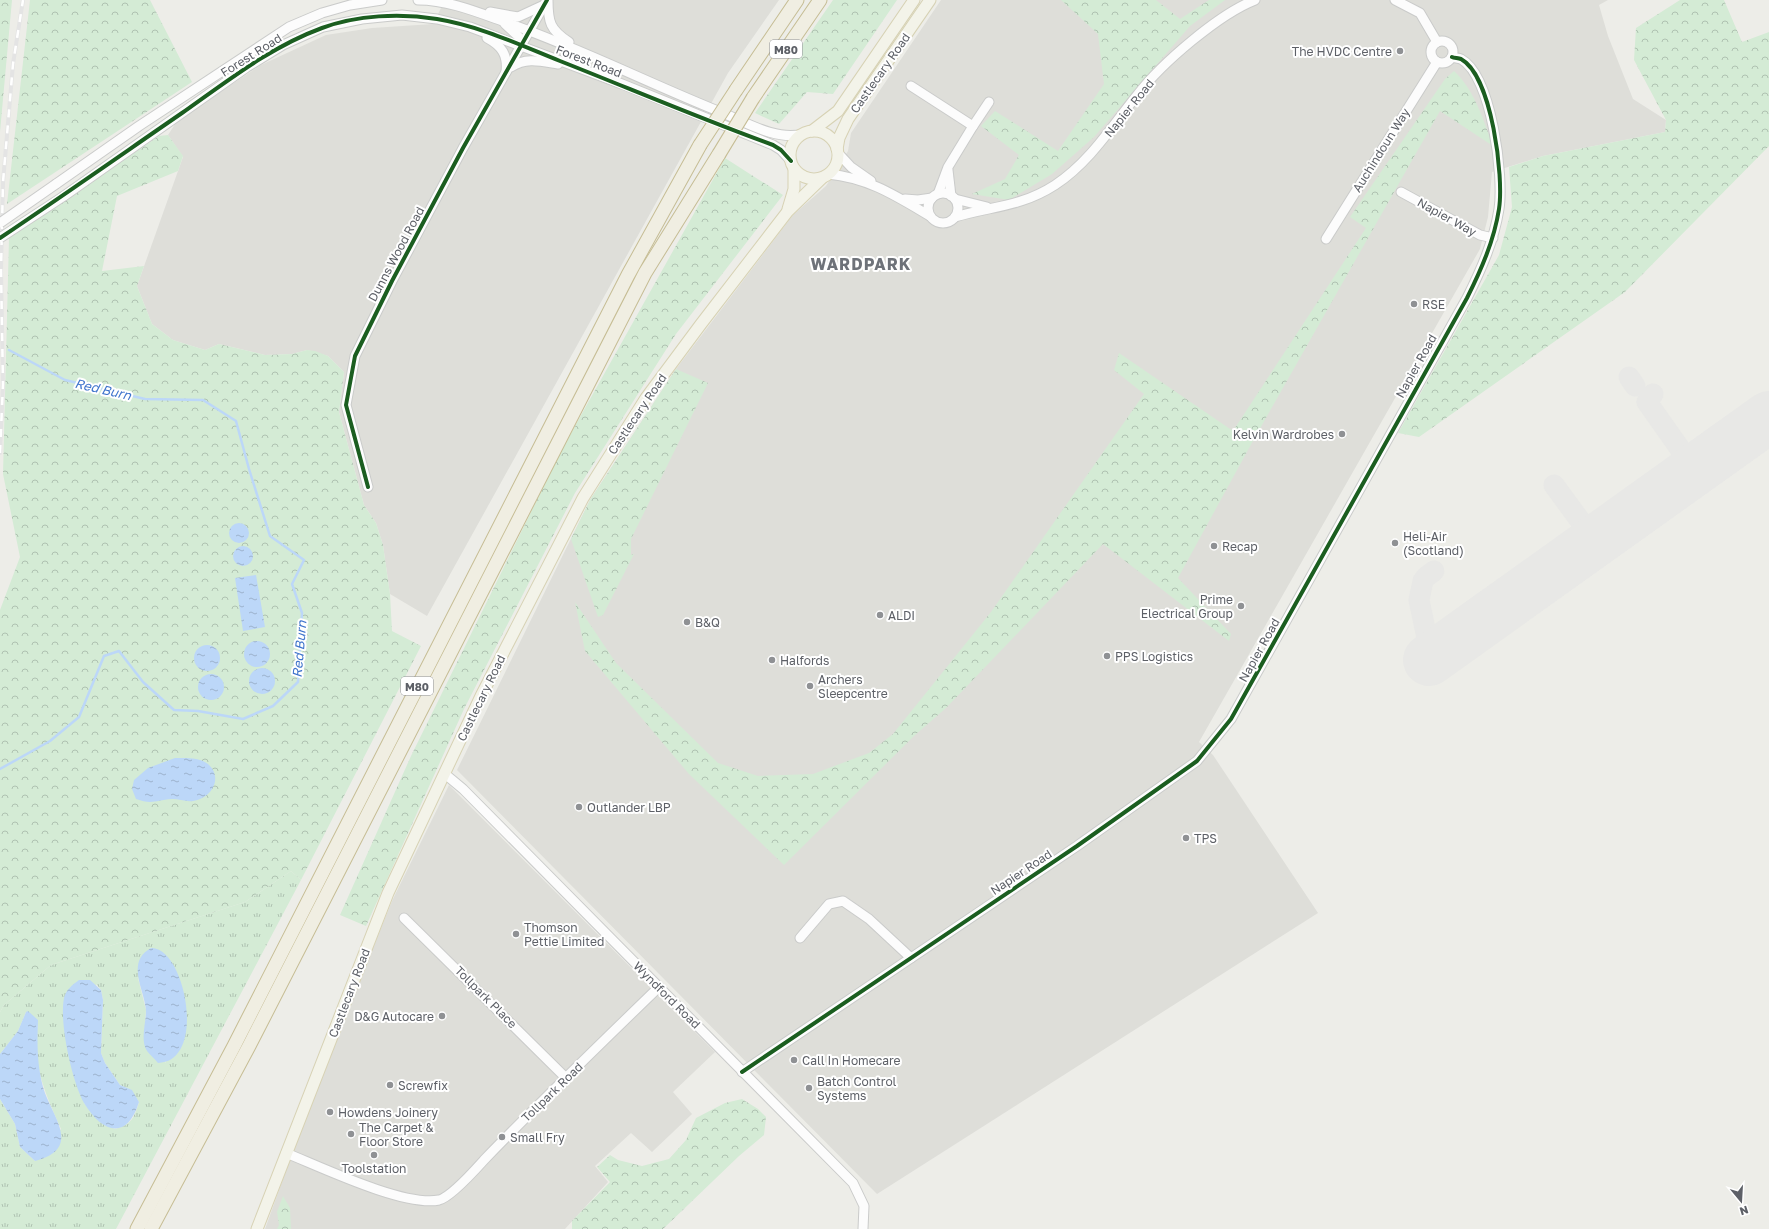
<svg xmlns="http://www.w3.org/2000/svg" width="1769" height="1229" font-family="'Golos Text',sans-serif">
<style>
.industrial{fill:#deded9}
.grass{fill:url(#grass-tufts);fill-rule:evenodd}
.forest{fill:url(#forest-crowns)}
.water{fill:url(#water-ripples)}
.lines{fill:none;stroke-linecap:round;stroke-linejoin:round}
.stream{stroke:#bcd7f8;stroke-width:2.5}
.taxiway{stroke:#e8e8e6;stroke-width:21}
.runway{stroke:#e8e8e6;stroke-width:52}
.minor-casing{stroke:#cacbca;stroke-width:11}
.major-casing{stroke:#d7d2b4;stroke-width:13}
.highway-casing{stroke:#c6bd94;stroke-width:15}
.minor{stroke:#fcfcfc;stroke-width:9}
.major{stroke:#f3f3e9;stroke-width:11}
.highway{stroke:#f0eee2;stroke-width:13}
.rail-casing{stroke:#e4e4e4;stroke-width:4}
.rail{stroke:#fff;stroke-width:2.5;stroke-dasharray:8;stroke-linecap:butt}
.minor-bridge-casing{stroke:#cacbca;stroke-width:11;stroke-linecap:butt}
.highway-bridge-casing{stroke:#c6bd94;stroke-width:15;stroke-linecap:butt}
.minor-bridge{stroke:#fcfcfc;stroke-width:9}
.highway-bridge{stroke:#f0eee2;stroke-width:13}
.cycleway-casing{stroke:#fff;stroke-width:6}
.cycleway{stroke:#1b5e20;stroke-width:4}
.poi-dot{fill:#8f9194;stroke:#fff;stroke-width:1.5}
.labels{text-anchor:middle;dominant-baseline:central;stroke-width:4;stroke-linejoin:round;paint-order:stroke}
.shield{fill:#fff;stroke:#8e9095;stroke-width:1}
.shield-label{font-size:11px;font-weight:bold;fill:#5d6067}
.poi-label{font-size:12px;fill:#5d6067;stroke:#fff;text-anchor:start}
.street-label{font-size:12px;fill:#5d6067;stroke:#fff}
.water-label{font-size:13px;font-style:italic;fill:#3f74cc;stroke:#fff}
.district-label{font-size:16px;font-weight:bold;letter-spacing:1px;fill:#6e7279;stroke:#fff}
</style>
<defs>
<pattern id="grass-tufts" width="24" height="20" patternUnits="userSpaceOnUse"><rect width="24" height="20" fill="#d4ebd5"/><path d="M3 7l-1-3M5 7V3M7 7l1-3M15 17l-1-3M17 17v-4M19 17l1-3" fill="none" stroke="#afc2b1"/></pattern>
<pattern id="forest-crowns" width="20" height="18" patternUnits="userSpaceOnUse"><rect width="20" height="18" fill="#d4ebd5"/><path d="M2 6a3 3 0 1 1 6 0M12 15a3 3 0 1 1 6 0" fill="none" stroke="#afc2b1"/></pattern>
<pattern id="water-ripples" width="26" height="14" patternUnits="userSpaceOnUse"><rect width="26" height="14" fill="#bcd7f8"/><path d="M2 4q2-2 4 0t4 0M15 11q2-2 4 0t4 0" fill="none" stroke="#9cb2cd"/></pattern>
</defs>
<rect width="100%" height="100%" fill="#edede8"/>
<!-- industrial -->
<g class="industrial">
<path d="M 445,0 L 779,0 L 728,73 L 427,616 L 390,594 L 383,545 L 376,523 L 364,505 L 339,412 L 344,372 L 328,356 L 307,350 L 292,354 L 265,355 L 219,344 L 205,350 L 173,340 L 152,324 L 137,286 L 183,157 L 168,135 L 177,121 L 261,65 L 326,35 L 372,28 L 433,24 Z"/>
<path d="M 941,0 L 1608,0 L 1599,5 L 1608,36 L 1633,99 L 1666,120 L 1665,132 L 1543,156 L 1492,172 L 1488,217 L 1480,249 L 1199,742 L 1213,755 L 1318,913 L 877,1194 L 457,770 L 590,500 L 676,369 L 793,215 L 826,186 L 848,151 L 851,133 Z"/>
<path d="M 449,785 L 715,1052 L 673,1092 L 692,1114 L 652,1152 L 631,1133 L 595,1166 L 608,1182 L 565,1229 L 265,1229 L 314,1093 L 392,901 Z"/>
</g>
<!-- grass -->
<path class="grass" d="M 291,871 L 301,880 L 116,1229 L 0,1229 L 0,1099 L 15,1124 L 20,1147 L 35,1161 L 61,1129 C 47,1097 30,1061 38,1026 L 26,1012 L 18,1031 L 0,1054 L 0,1012 L 4,1005 L 51,965 L 245,902 ZM 137,974 L 166,1063 L 144,1041 L 146,1010 ZM 96,984 L 101,990 L 103,1000 L 101,1053 L 105,1063 L 120,1085 L 131,1090 L 139,1102 C 134,1118 132,1124 115,1129 L 99,1121 L 84,1103 Z"/>
<!-- forest -->
<g class="forest">
<path d="M 0,0 L 12,0 L 0,132 Z"/>
<path d="M 30,0 L 150,0 L 192,82 L 7,204 Z"/>
<path d="M 833,0 L 897,0 L 833,94 L 807,92 L 779,124 L 755,113 Z"/>
<path d="M 1061,0 L 1156,0 L 1180,19 L 1209,0 L 1225,0 L 1190,26 L 1094,137 L 1052,174 L 1009,200 L 972,194 L 1005,179 L 1019,155 L 981,126 L 995,111 L 1058,151 L 1104,84 L 1098,34 Z"/>
<path d="M 1680,0 L 1724,0 L 1742,42 L 1769,32 L 1769,146 L 1625,292 L 1419,437 L 1398,433 L 1499,255 L 1512,207 L 1509,167 L 1543,156 L 1665,132 L 1666,120 L 1634,60 L 1636,28 Z"/>
<path d="M 1454,71 C 1475,91 1483,119 1493,146 L 1440,111 L 1254,439 L 1178,578 L 1231,634 L 1229,641 L 1103,544 L 946,708 L 914,736 L 784,865 L 689,774 L 585,651 L 575,602 L 616,663 L 718,763 L 758,776 L 813,774 L 869,753 L 893,734 L 991,612 L 1144,394 L 1114,370 L 1119,353 L 1233,431 L 1366,228 L 1350,217 L 1445,79 Z"/>
<path d="M 168,135 L 183,156 L 178,171 L 117,196 L 102,271 L 144,266 L 137,286 L 152,324 L 173,340 L 205,350 L 219,344 L 265,355 L 292,354 L 307,350 L 315,351 L 328,356 L 344,372 L 339,412 L 364,505 L 376,523 L 383,545 L 390,594 L 392,631 L 421,646 L 301,880 L 291,871 L 245,902 L 51,965 L 4,1005 L 0,1012 L 0,610 L 20,557 L 3,474 L 9,238 L 159,136 Z"/>
<path d="M 725,158 L 783,195 L 676,334 L 575,493 L 464,709 L 366,926 L 340,915 L 411,756 L 561,451 Z"/>
<path d="M 676,369 L 708,383 L 631,539 L 631,555 L 634,554 L 603,615 L 598,617 L 571,539 L 590,500 Z"/>
<path d="M 742,1099 L 758,1109 L 766,1117 L 764,1135 L 739,1156 L 663,1229 L 572,1229 L 572,1221 L 610,1182 L 597,1167 L 610,1155 L 618,1160 L 642,1166 L 669,1159 L 686,1140 L 696,1118 L 725,1103 Z"/>
<path d="M 283,1196 L 290,1208 L 291,1229 L 277,1229 L 279,1225 L 277,1212 Z"/>
</g>
<!-- water -->
<g class="water">
<circle cx="239" cy="533" r="10"/>
<circle cx="243" cy="556" r="10"/>
<path d="M 256,575 L 265,627 L 243,631 L 235,578 Z"/>
<circle cx="257" cy="654" r="13"/>
<circle cx="207" cy="658" r="13"/>
<circle cx="262" cy="681" r="13"/>
<circle cx="211" cy="687" r="13"/>
<path d="M 175,758 C 186,758 199,757 208,764 C 224,778 211,799 193,801 C 186,802 179,799 172,799 C 156,800 152,805 136,799 L 132,789 L 134,780 L 148,768 Z"/>
<path d="M 151,948 C 185,946 208,1062 158,1063 C 155,1059 150,1055 147,1051 C 140,1040 146,1023 146,1011 C 145,991 125,962 151,948 Z"/>
<path d="M 79,980 L 90,980 L 101,990 L 103,1000 L 101,1053 L 105,1063 L 120,1085 L 132,1090 L 139,1102 C 127,1141 102,1133 84,1103 C 72,1081 59,1023 64,998 C 66,990 72,985 79,980 Z"/>
<path d="M 28,1011 L 38,1020 C 37,1043 37,1064 43,1087 C 51,1116 84,1148 35,1161 L 20,1147 L 15,1124 L 0,1099 L 0,1054 L 18,1031 L 26,1012 Z"/>
</g>
<g class="lines">
<!-- stream -->
<path class="stream" d="M 0,769 L 50,741 L 79,717 L 104,656 L 119,651 L 143,682 L 174,710 L 198,711 L 243,719 L 273,706 L 298,682 L 302,613 L 292,584 L 304,560 L 270,536 L 249,469 L 236,421 L 203,400 L 145,399 L 65,380 L 9,350"/>
<!-- taxiway -->
<g class="taxiway">
<path d="M 1629,377 L 1635,386"/>
<path d="M 1653,394 L 1647,402 L 1695,470"/>
<path d="M 1554,485 L 1595,541"/>
<path d="M 1434,571 L 1426,577 L 1423,581 L 1419,600 L 1427,638 L 1438,653"/>
</g>
<!-- runway -->
<path class="runway" d="M 1429,660 L 1769,417"/>
<!-- minor casing -->
<g class="minor-casing">
<g id="minor">
<path d="M 418,0 C 448,0 477,12 505,22 C 580,48 650,84 723,113 C 747,123 777,141 803,134"/>
<path d="M 548,0 C 548,22 550,30 569,42"/>
<path d="M 1395,0 L 1420,13 L 1437,42"/>
<path d="M 490,12 L 518,17 L 544,5"/>
<path d="M 505,24 L 518,36 L 522,46"/>
<path d="M 487,38 C 502,46 508,55 506,72"/>
<circle cx="1442" cy="52" r="11"/>
<path d="M 511,67 C 526,57 540,61 558,64"/>
<path d="M 911,86 L 973,126 L 948,167 L 938,194"/>
<path d="M 973,126 L 989,102"/>
<path d="M 838,153 L 851,167 L 871,181"/>
<path d="M 948,170 L 951,196"/>
<path d="M 828,174 C 869,178 896,196 930,216"/>
<path d="M 56,184 L 139,126 L 289,27 L 322,13 L 350,5 L 382,0"/>
<path d="M 1401,192 L 1480,235 L 1493,238"/>
<circle cx="943" cy="208" r="15"/>
<path d="M 64,196 L 247,67 L 283,45 L 323,27 L 362,19 L 402,15 L 437,19 L 470,27 L 622,84 L 773,145 L 781,150 L 791,161"/>
<path d="M 905,199 L 918,200 L 932,198"/>
<path d="M 955,199 L 987,207"/>
<path d="M 955,217 C 992,206 1021,207 1055,185 C 1090,162 1112,126 1138,94 C 1162,63 1219,14 1255,0"/>
<path d="M 1326,239 L 1437,62"/>
<path d="M 368,487 L 346,405 L 355,356 L 392,281 L 463,148 L 547,0"/>
<path d="M 445,774 L 463,789 L 853,1183 L 864,1206 L 863,1229"/>
<path d="M 404,918 L 566,1078"/>
<path d="M 800,938 L 829,904 L 843,901 L 869,919 L 911,958"/>
<path d="M 742,1072 L 1077,846 L 1197,761 L 1231,719 L 1467,298 C 1481,270 1494,241 1499,209 C 1504,177 1492,76 1461,59 C 1458,58 1454,58 1452,57"/>
<path d="M 286,1153 C 321,1167 404,1207 439,1200 C 451,1197 475,1170 484,1160 C 541,1101 600,1044 659,987"/>
</g>
</g>
<!-- major casing -->
<g class="major-casing">
<g id="major">
<path d="M 812,131 L 838,111 L 914,0"/>
<circle cx="814" cy="155" r="24"/>
<path d="M 837,149 L 839,138 L 848,119 L 930,0"/>
<path d="M 788,209 L 794,189 L 794,169"/>
<path d="M 257,1229 L 388,893 L 481,696 L 583,498 L 646,398 L 701,324 L 788,211 L 822,178"/>
</g>
</g>
<!-- highway casing -->
<g class="highway-casing">
<g id="highway">
<path d="M 736,90 L 797,0"/>
<path d="M 753,98 L 820,0"/>
<path d="M 137,1229 L 234,1046 L 628,275 L 700,145"/>
<path d="M 151,1229 L 249,1046 L 645,273 L 719,154"/>
</g>
</g>
<!-- minor -->
<use href="#minor" class="minor"/>
<!-- major -->
<use href="#major" class="major"/>
<!-- highway -->
<use href="#highway" class="highway"/>
<!-- rail casing -->
<g class="rail-casing">
<path id="rail" d="M 0,453 L 3,384 L 1,270 L 3,182 L 13,64 L 23,0"/>
</g>
<!-- rail -->
<use href="#rail" class="rail"/>
<!-- minor-bridge casing -->
<g class="minor-bridge-casing">
<g id="minor-bridge">
<path d="M 0,223 L 56,184"/>
<path d="M 0,238 L 64,196"/>
</g>
</g>
<!-- highway-bridge casing -->
<g class="highway-bridge-casing">
<g id="highway-bridge">
<path d="M 700,145 L 736,90"/>
<path d="M 719,154 L 753,98"/>
</g>
</g>
<!-- minor-bridge -->
<use href="#minor-bridge" class="minor-bridge"/>
<!-- highway-bridge -->
<use href="#highway-bridge" class="highway-bridge"/>
<!-- cycleway casing -->
<g class="cycleway-casing">
<g id="cycleway">
<path d="M 0,238 C 61,197 121,155 182,113 C 226,82 270,47 322,28 C 357,15 400,13 437,19 C 480,26 520,45 560,61 C 631,89 701,119 773,145 L 781,150 L 791,161"/>
<path d="M 368,487 L 346,405 L 355,356 L 392,281 L 463,148 L 547,0"/>
<path d="M 742,1072 L 1077,846 L 1197,761 L 1231,719 L 1467,298 C 1481,270 1494,241 1499,209 C 1504,177 1492,76 1461,59 C 1458,58 1454,58 1452,57"/>
</g>
</g>
<!-- cycleway -->
<use href="#cycleway" class="cycleway"/>
</g>
<!-- markers -->
<g class="poi-dot">
<circle cx="1400" cy="51" r="4"/>
<circle cx="1414" cy="304" r="4"/>
<circle cx="1342" cy="434" r="4"/>
<circle cx="1395" cy="543" r="4"/>
<circle cx="1214" cy="546" r="4"/>
<circle cx="1241" cy="606" r="4"/>
<circle cx="880" cy="615" r="4"/>
<circle cx="687" cy="622" r="4"/>
<circle cx="1107" cy="656" r="4"/>
<circle cx="772" cy="660" r="4"/>
<circle cx="810" cy="686" r="4"/>
<circle cx="579" cy="807" r="4"/>
<circle cx="1186" cy="838" r="4"/>
<circle cx="516" cy="934" r="4"/>
<circle cx="442" cy="1016" r="4"/>
<circle cx="794" cy="1060" r="4"/>
<circle cx="390" cy="1085" r="4"/>
<circle cx="809" cy="1088" r="4"/>
<circle cx="330" cy="1112" r="4"/>
<circle cx="351" cy="1134" r="4"/>
<circle cx="502" cy="1137" r="4"/>
<circle cx="374" cy="1155" r="4"/>
</g>
<g class="labels">
<!-- shield labels -->
<g class="shield">
<rect x="770" y="40" width="32" height="18" rx="3"/>
<rect x="401" y="677" width="32" height="18" rx="3"/>
</g>
<g class="shield-label">
<text x="786" y="49">M80</text>
<text x="417" y="686">M80</text>
</g>
<!-- poi labels -->
<g class="poi-label">
<text x="1392" y="51" text-anchor="end">The HVDC Centre</text>
<text x="1422" y="304">RSE</text>
<text x="1334" y="434" text-anchor="end">Kelvin Wardrobes</text>
<text x="1403" y="536">Heli-Air<tspan x="1403" dy="14">(Scotland)</tspan></text>
<text x="1222" y="546">Recap</text>
<text x="1233" y="599" text-anchor="end">Prime<tspan x="1233" dy="14">Electrical Group</tspan></text>
<text x="888" y="615">ALDI</text>
<text x="695" y="622">B&amp;Q</text>
<text x="1115" y="656">PPS Logistics</text>
<text x="780" y="660">Halfords</text>
<text x="818" y="679">Archers<tspan x="818" dy="14">Sleepcentre</tspan></text>
<text x="587" y="807">Outlander LBP</text>
<text x="1194" y="838">TPS</text>
<text x="524" y="927">Thomson<tspan x="524" dy="14">Pettie Limited</tspan></text>
<text x="434" y="1016" text-anchor="end">D&amp;G Autocare</text>
<text x="802" y="1060">Call In Homecare</text>
<text x="817" y="1081">Batch Control<tspan x="817" dy="14">Systems</tspan></text>
<text x="398" y="1085">Screwfix</text>
<text x="338" y="1112">Howdens Joinery</text>
<text x="359" y="1127">The Carpet &amp;<tspan x="359" dy="14">Floor Store</tspan></text>
<text x="510" y="1137">Small Fry</text>
<text x="374" y="1168" text-anchor="middle">Toolstation</text>
</g>
<!-- street labels -->
<g class="street-label">
<text transform="translate(251 55) rotate(-32)">Forest Road</text>
<text transform="translate(589 61) rotate(21)">Forest Road</text>
<text transform="translate(880 73) rotate(-55)">Castlecary Road</text>
<text transform="translate(1129 108) rotate(-51)">Napier Road</text>
<text transform="translate(1381 150) rotate(-58)">Auchindoun Way</text>
<text transform="translate(1447 217) rotate(29)">Napier Way</text>
<text transform="translate(396 254) rotate(-62)">Dunns Wood Road</text>
<text transform="translate(1416 366) rotate(-61)">Napier Road</text>
<text transform="translate(637 414) rotate(-56)">Castlecary Road</text>
<text transform="translate(1259 650) rotate(-61)">Napier Road</text>
<text transform="translate(481 698) rotate(-64)">Castlecary Road</text>
<text transform="translate(1021 872) rotate(-34)">Napier Road</text>
<text transform="translate(349 993) rotate(-69)">Castlecary Road</text>
<text transform="translate(667 995) rotate(45)">Wyndford Road</text>
<text transform="translate(486 997) rotate(45)">Tollpark Place</text>
<text transform="translate(552 1092) rotate(-44)">Tollpark Road</text>
</g>
<!-- water labels -->
<g class="water-label">
<text transform="translate(103 389) rotate(13)">Red Burn</text>
<text transform="translate(299 649) rotate(-85)">Red Burn</text>
</g>
<!-- district labels -->
<g class="district-label">
<text x="861" y="264">WARDPARK</text>
</g>
</g>
<!-- north arrow -->
<g transform="translate(1741 1201) rotate(162)" stroke="#ffffff" stroke-width="3" paint-order="stroke">
<path d="M0-3L7 15L0 10L-7 15Z" fill="#5d6067"/>
<text y="-6" font-size="11" font-weight="bold" text-anchor="middle" fill="#5d6067">N</text>
</g>
</svg>
